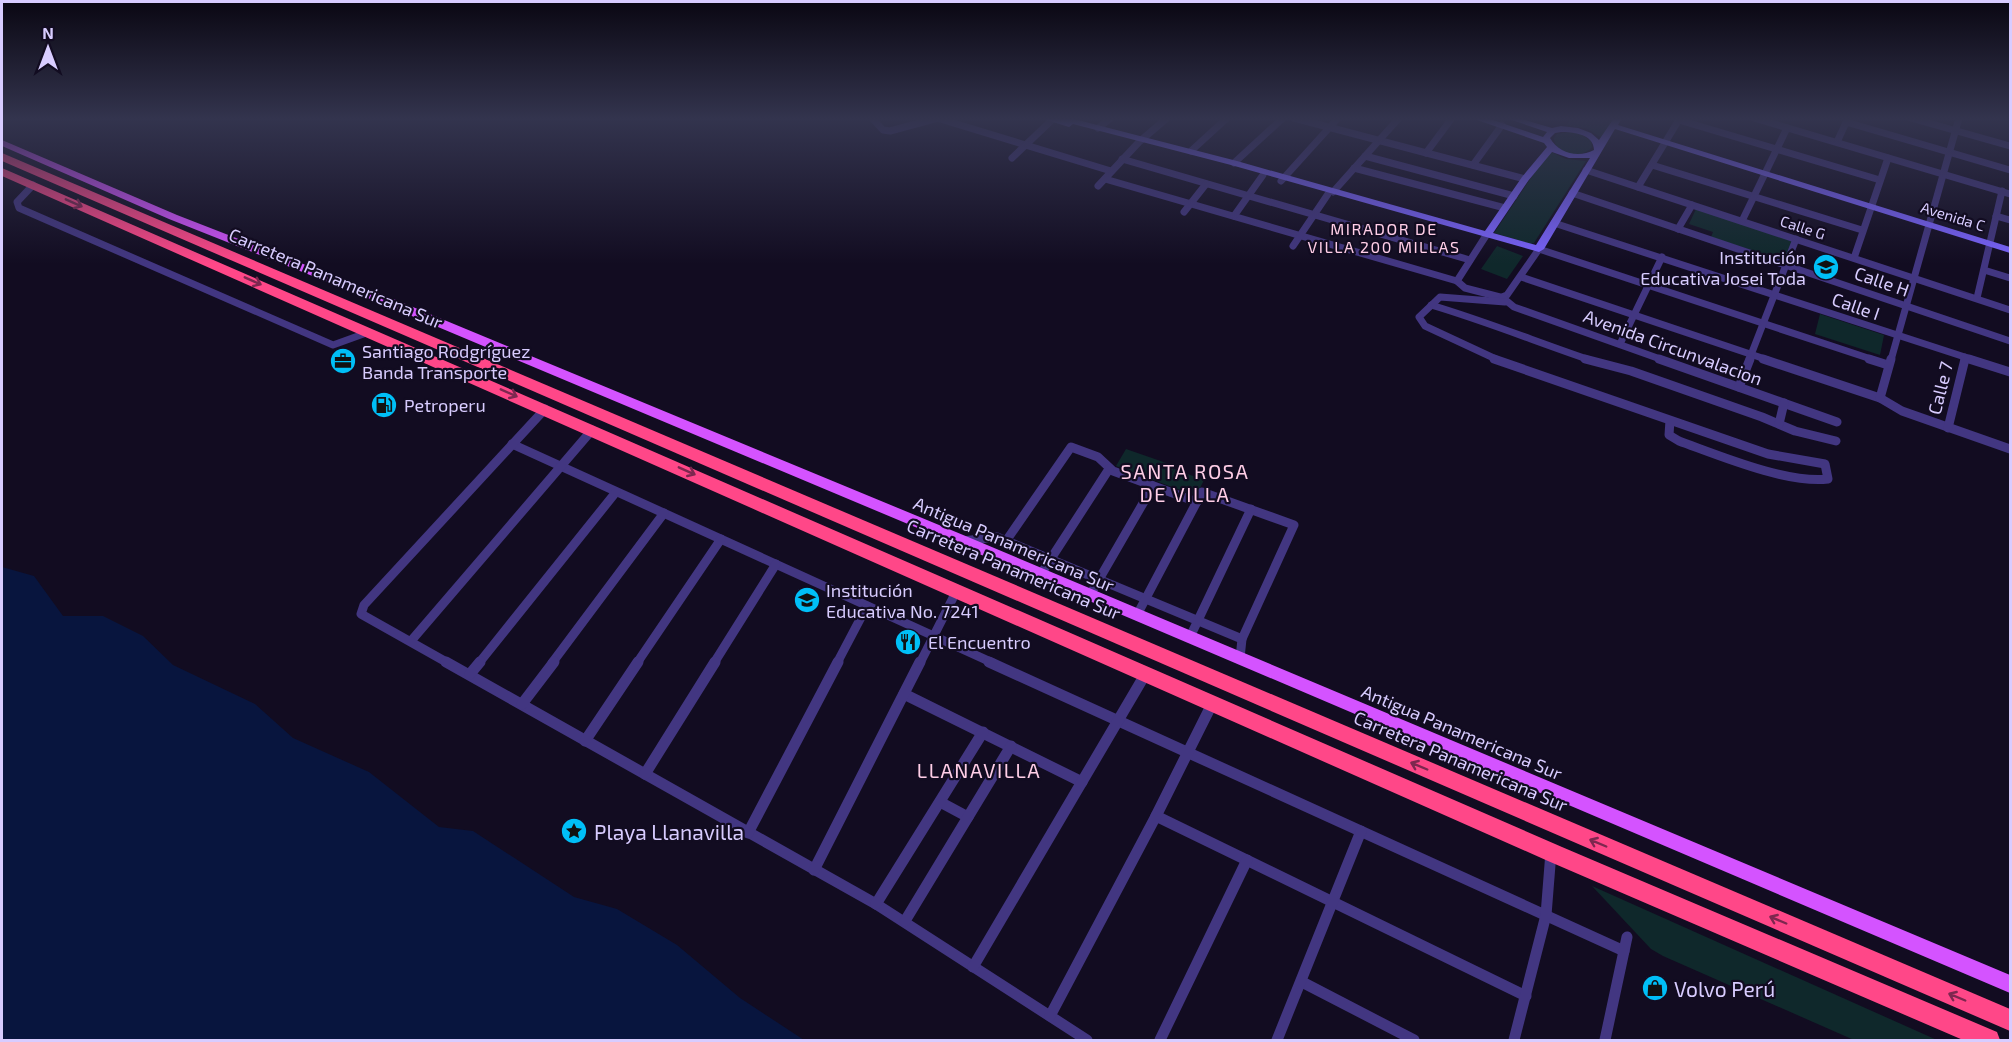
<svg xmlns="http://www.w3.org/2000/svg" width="2012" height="1042" font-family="'Exo 2',sans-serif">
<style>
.green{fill:#0f282b}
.water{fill:#08153e}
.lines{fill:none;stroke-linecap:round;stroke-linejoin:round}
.street-far2{stroke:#423681;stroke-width:7}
.street-far1{stroke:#423681;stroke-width:9}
.street{stroke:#423681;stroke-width:11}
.secondary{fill:#7a63ff;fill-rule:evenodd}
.primary{fill:#d453ff;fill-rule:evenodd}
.highway{fill:#ff4788;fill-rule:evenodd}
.oneway{stroke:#7d274f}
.labels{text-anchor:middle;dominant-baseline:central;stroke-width:4.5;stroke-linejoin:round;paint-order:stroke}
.far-street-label{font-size:15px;fill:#d8ccff;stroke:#120c21}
.far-neighbourhood-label{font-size:16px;letter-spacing:1.5px;fill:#ffcee7;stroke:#120c21}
.poi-label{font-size:18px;fill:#d8ccff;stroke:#120c21;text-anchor:start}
.street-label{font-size:18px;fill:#d8ccff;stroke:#120c21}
.neighbourhood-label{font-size:20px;letter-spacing:1.5px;fill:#ffcee7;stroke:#120c21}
.near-poi-label{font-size:21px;fill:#d8ccff;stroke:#120c21;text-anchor:start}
</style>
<rect width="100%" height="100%" fill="#120c21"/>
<!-- green -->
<g class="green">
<path d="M 1571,118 L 1615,118 L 1602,138 L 1586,128 L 1566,126 Z"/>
<path d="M 1576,131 L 1591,141 L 1592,147 C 1583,159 1554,156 1554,138 L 1557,134 Z"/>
<path d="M 1549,151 L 1566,159 L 1586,161 L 1534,243 L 1530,244 L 1494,233 Z"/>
<path d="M 1696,209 L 1793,240 L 1785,261 L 1711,237 L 1713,232 L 1689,224 Z"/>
<path d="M 1497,246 L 1523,256 L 1507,279 L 1481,269 Z"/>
<path d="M 1820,314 L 1884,335 L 1880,355 L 1815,334 Z"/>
<path d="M 1126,449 L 1175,466 L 1169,478 L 1174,469 L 1204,480 L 1196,496 L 1116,466 Z"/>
<path d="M 1592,886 L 1937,1040 L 1854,1040 L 1663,956 L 1651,949 Z"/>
</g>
<!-- water -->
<path class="water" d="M 2,567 L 34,576 L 63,616 L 103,616 L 143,636 L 173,665 L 255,704 L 293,738 L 369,772 L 439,827 L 473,831 L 574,897 L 617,909 L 677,945 L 740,998 L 804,1040 L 2,1040 Z"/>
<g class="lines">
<!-- street-far2 -->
<g class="street-far2">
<path d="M 872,118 L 883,130 L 890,131 L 938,118"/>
<path d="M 937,118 L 1111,171"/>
<path d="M 1294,118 L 1525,179"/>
<path d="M 1754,118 L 2010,194"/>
<path d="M 1911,118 L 2010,146"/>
<path d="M 1679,120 L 1880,180"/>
<path d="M 1846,122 L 2010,170"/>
<path d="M 1098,128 L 1111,118"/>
<path d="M 1837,142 L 1848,118"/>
<path d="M 1191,151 L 1227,118"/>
<path d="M 1426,153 L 1452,118"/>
<path d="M 1365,156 L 1514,196"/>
<path d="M 1012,158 L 1054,118"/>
<path d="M 1122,159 L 1470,260"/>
<path d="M 1234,163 L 1283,118"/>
<path d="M 1473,165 L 1502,125"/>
<path d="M 1652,165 L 1862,230"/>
<path d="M 1354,168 L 1505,208"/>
<path d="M 1586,170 L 2010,310"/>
<path d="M 1105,179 L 1457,281 L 1465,288 L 1500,297"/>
<path d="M 1281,181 L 1338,118"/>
<path d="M 33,185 L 17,202 L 19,208 L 333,345 L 369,332"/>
<path d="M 1098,186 L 1139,142 L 1167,118"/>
<path d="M 1638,187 L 1680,118"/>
<path d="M 1333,192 L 1399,118"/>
<path d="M 1572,193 L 2010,341"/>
<path d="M 1184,212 L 1206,184"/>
<path d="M 1234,216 L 1263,175"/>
<path d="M 1996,216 L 2010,220"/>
<path d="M 1742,221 L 1787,128"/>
<path d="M 1554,223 L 1974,360"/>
<path d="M 1678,229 L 1692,205"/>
<path d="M 1293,246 L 1328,194"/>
<path d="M 1854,258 L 1888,158"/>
<path d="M 1984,270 L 2010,278"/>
<path d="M 1521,277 L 1768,360"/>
<path d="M 1457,281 L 1487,234"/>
<path d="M 1502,297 L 1507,295 L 1539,249 L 1874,360"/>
<path d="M 1503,298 L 1514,307 L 1663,360"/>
<path d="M 1977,298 L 2002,191"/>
<path d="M 1431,305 C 1485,321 1537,342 1590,360"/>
<path d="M 1620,344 L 1662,257"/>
<path d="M 1498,360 L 1425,326 L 1419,317 L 1440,297 L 1505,302"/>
<path d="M 1749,360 L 1796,239"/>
<path d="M 1891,360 L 1959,118"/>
<path d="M 1964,360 L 1965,357"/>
</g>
<!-- street-far1 -->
<g class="street-far1">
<path d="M 1494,359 L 1768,454 L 1825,464 L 1828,479 C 1787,484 1718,455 1679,441 L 1669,435 L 1670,420"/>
<path d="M 1585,359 L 1631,371 L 1762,417 L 1795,431 L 1836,441"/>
<path d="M 1659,359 L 1837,422"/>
<path d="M 1763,359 L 1880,398 L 1902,411 L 2010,449"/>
<path d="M 1869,359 L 1888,365"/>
<path d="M 1969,359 L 2010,372"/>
<path d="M 1739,387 L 1750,359"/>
<path d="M 1880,398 L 1891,359"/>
<path d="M 1779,424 L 1784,403"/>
<path d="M 1948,428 L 1965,359"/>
<path d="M 512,444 L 993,663"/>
<path d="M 963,541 L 997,537 L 1242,639 L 1240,658"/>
<path d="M 1006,541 L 1071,447 L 1098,457 L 1113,471 L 1197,502"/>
<path d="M 1041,574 L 1109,469"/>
<path d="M 1090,595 L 1153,486"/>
<path d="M 1137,615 L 1202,492 L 1294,525 L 1242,639"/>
<path d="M 1190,637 L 1251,509"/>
<path d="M 411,641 L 592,430"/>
<path d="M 448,663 L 361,614 L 364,605 L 545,409"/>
<path d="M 479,663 L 616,492"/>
<path d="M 552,663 L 664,513"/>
<path d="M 637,663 L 721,539"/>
<path d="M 714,663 L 776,564"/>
<path d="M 837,663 L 867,606"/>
<path d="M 920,663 L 957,590"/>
</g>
<!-- street -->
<g class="street">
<path d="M 446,662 L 876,904 L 1087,1040"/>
<path d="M 989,662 L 1624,951"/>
<path d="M 470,674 L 480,662"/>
<path d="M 904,694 L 1082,782"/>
<path d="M 522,704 L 554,662"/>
<path d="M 585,741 L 638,662"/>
<path d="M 645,774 L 715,662"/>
<path d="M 940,802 L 968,817"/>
<path d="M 1156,816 L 1526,996"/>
<path d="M 748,833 L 838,662"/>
<path d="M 814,870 L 920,662"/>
<path d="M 876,904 L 983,732"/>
<path d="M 905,921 L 1011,746"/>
<path d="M 973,967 L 1146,673"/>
<path d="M 1302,982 L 1414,1040"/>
<path d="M 1050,1016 L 1156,816 L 1213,702"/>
<path d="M 1160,1040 L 1247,860"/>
<path d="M 1277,1040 L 1361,831"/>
<path d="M 1514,1040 L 1546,915 L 1551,852"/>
<path d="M 1605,1040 L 1627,937"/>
</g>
<!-- secondary -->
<path class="secondary" d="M 1040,118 L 1070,118 L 1237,161 L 1485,231 L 1522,177 L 1547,147 L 1544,143 L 1477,120 L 1476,118 L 1487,118 L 1543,137 L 1547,132 L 1506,118 L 1518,118 L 1552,128 L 1561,126 L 1578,128 L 1591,133 L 1599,140 L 1614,118 L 1622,118 L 1618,125 L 2010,247 L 2010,253 L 1615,129 L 1544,249 L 1539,252 L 1231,165 L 1073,124 L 1069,127 ZM 1561,132 C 1573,132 1594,134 1594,150 C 1579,158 1559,154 1550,138 L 1555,133 ZM 1552,152 L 1569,158 L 1590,158 L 1536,245 L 1493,233 L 1528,181 Z"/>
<!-- primary -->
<path class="primary" d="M 2,140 L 177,215 L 396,300 L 968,537 L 2010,975 L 2010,993 L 958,545 L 388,306 L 169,219 L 2,146 Z"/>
<!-- highway -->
<g class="highway">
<path d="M 2,153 L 2010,1009 L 2010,1031 L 2,161 Z"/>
<path d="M 2,168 L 1562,847 L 1997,1032 L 2000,1040 L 1963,1040 L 1548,861 L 2,176 Z"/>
</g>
</g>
<!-- one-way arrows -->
<defs><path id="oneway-shaft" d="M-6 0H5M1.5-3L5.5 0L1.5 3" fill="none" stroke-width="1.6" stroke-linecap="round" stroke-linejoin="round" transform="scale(1.5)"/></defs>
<g class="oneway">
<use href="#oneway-shaft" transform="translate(74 203) rotate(24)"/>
<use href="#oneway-shaft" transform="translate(253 281) rotate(24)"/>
<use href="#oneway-shaft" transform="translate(509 393) rotate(24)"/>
<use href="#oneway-shaft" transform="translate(687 471) rotate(24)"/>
<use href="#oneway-shaft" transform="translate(1419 766) rotate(-157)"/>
<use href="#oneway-shaft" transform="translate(1598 843) rotate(-157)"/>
<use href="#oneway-shaft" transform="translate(1778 920) rotate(-157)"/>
<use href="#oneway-shaft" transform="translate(1957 997) rotate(-157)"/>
</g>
<!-- sky -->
<linearGradient id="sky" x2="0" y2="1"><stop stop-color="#0a0712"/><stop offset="0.45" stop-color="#33344e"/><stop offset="1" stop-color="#33344e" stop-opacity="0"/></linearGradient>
<rect width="2012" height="264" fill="url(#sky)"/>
<!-- icons -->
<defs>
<g id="school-disc" transform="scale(1.35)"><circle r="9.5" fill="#00bff7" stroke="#120c21"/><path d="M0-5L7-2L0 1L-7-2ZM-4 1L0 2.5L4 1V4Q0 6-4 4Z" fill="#111"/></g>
<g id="office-disc" transform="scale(1.35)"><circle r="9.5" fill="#00bff7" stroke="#120c21"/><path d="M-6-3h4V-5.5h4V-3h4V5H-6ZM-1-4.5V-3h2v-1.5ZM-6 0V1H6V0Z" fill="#111"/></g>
<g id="fuel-disc" transform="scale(1.35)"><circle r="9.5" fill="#00bff7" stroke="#120c21"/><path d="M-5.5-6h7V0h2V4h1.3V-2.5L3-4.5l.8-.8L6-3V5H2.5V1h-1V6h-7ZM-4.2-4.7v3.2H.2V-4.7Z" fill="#111"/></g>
<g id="restaurant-disc" transform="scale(1.35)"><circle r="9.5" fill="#00bff7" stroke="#120c21"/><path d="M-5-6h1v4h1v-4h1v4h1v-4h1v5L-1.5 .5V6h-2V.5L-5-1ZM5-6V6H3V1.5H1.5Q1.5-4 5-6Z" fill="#111"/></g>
<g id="sight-disc" transform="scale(1.35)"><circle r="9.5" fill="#00bff7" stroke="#120c21"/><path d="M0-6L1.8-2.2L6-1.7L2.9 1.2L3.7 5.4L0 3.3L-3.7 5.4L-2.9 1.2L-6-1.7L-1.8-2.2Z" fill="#111"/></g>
<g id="shop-disc" transform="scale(1.35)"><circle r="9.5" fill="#00bff7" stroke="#120c21"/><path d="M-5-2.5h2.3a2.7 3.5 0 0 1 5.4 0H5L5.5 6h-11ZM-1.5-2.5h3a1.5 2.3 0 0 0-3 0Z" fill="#111"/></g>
</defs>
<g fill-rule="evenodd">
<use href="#school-disc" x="1826" y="267"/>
<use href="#office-disc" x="343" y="361"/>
<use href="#fuel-disc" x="384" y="405"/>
<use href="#school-disc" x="807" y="600"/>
<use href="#restaurant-disc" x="908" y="642"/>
<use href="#sight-disc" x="574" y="831"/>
<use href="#shop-disc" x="1655" y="988"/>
</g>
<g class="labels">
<!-- far-street labels -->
<g class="far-street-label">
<text transform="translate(1953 216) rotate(17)">Avenida C</text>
<text transform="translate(1803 227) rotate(18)">Calle G</text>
</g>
<!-- far-neighbourhood labels -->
<g class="far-neighbourhood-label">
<text x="1384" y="228">MIRADOR DE<tspan x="1384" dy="18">VILLA 200 MILLAS</tspan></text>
</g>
<!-- poi labels -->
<g class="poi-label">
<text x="1806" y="257" text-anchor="end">Institución<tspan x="1806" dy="21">Educativa Josei Toda</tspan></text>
<text x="362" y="351">Santiago Rodgríguez<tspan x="362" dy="21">Banda Transporte</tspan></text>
<text x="404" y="405">Petroperu</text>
<text x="826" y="590">Institución<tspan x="826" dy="21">Educativa No. 7241</tspan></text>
<text x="928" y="642">El Encuentro</text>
</g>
<!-- street labels -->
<g class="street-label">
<text transform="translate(336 278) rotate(23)">Carretera Panamericana Sur</text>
<text transform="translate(1882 281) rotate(19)">Calle H</text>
<text transform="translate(1856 306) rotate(19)">Calle I</text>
<text transform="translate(1673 347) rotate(20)">Avenida Circunvalacion</text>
<text transform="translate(1940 388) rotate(-76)">Calle 7</text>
<text transform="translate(1014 544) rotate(23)">Antigua Panamericana Sur</text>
<text transform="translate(1014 569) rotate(23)">Carretera Panamericana Sur</text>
<text transform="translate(1462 732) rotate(23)">Antigua Panamericana Sur</text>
<text transform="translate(1461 761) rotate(23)">Carretera Panamericana Sur</text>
</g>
<!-- neighbourhood labels -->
<g class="neighbourhood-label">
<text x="1185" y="471">SANTA ROSA<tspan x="1185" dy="23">DE VILLA</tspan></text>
<text x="979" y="770">LLANAVILLA</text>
</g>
<!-- near-poi labels -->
<g class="near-poi-label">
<text x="594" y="831">Playa Llanavilla</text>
<text x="1674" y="988">Volvo Perú</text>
</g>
</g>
<!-- border -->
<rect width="2012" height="1042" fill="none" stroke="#d8ccff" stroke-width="6"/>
<!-- north arrow -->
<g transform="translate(48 48)" stroke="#120c21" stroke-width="4.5" paint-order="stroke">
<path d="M0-4.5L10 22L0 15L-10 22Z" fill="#d8ccff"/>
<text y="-9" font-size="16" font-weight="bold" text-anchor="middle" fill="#d8ccff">N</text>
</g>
</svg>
